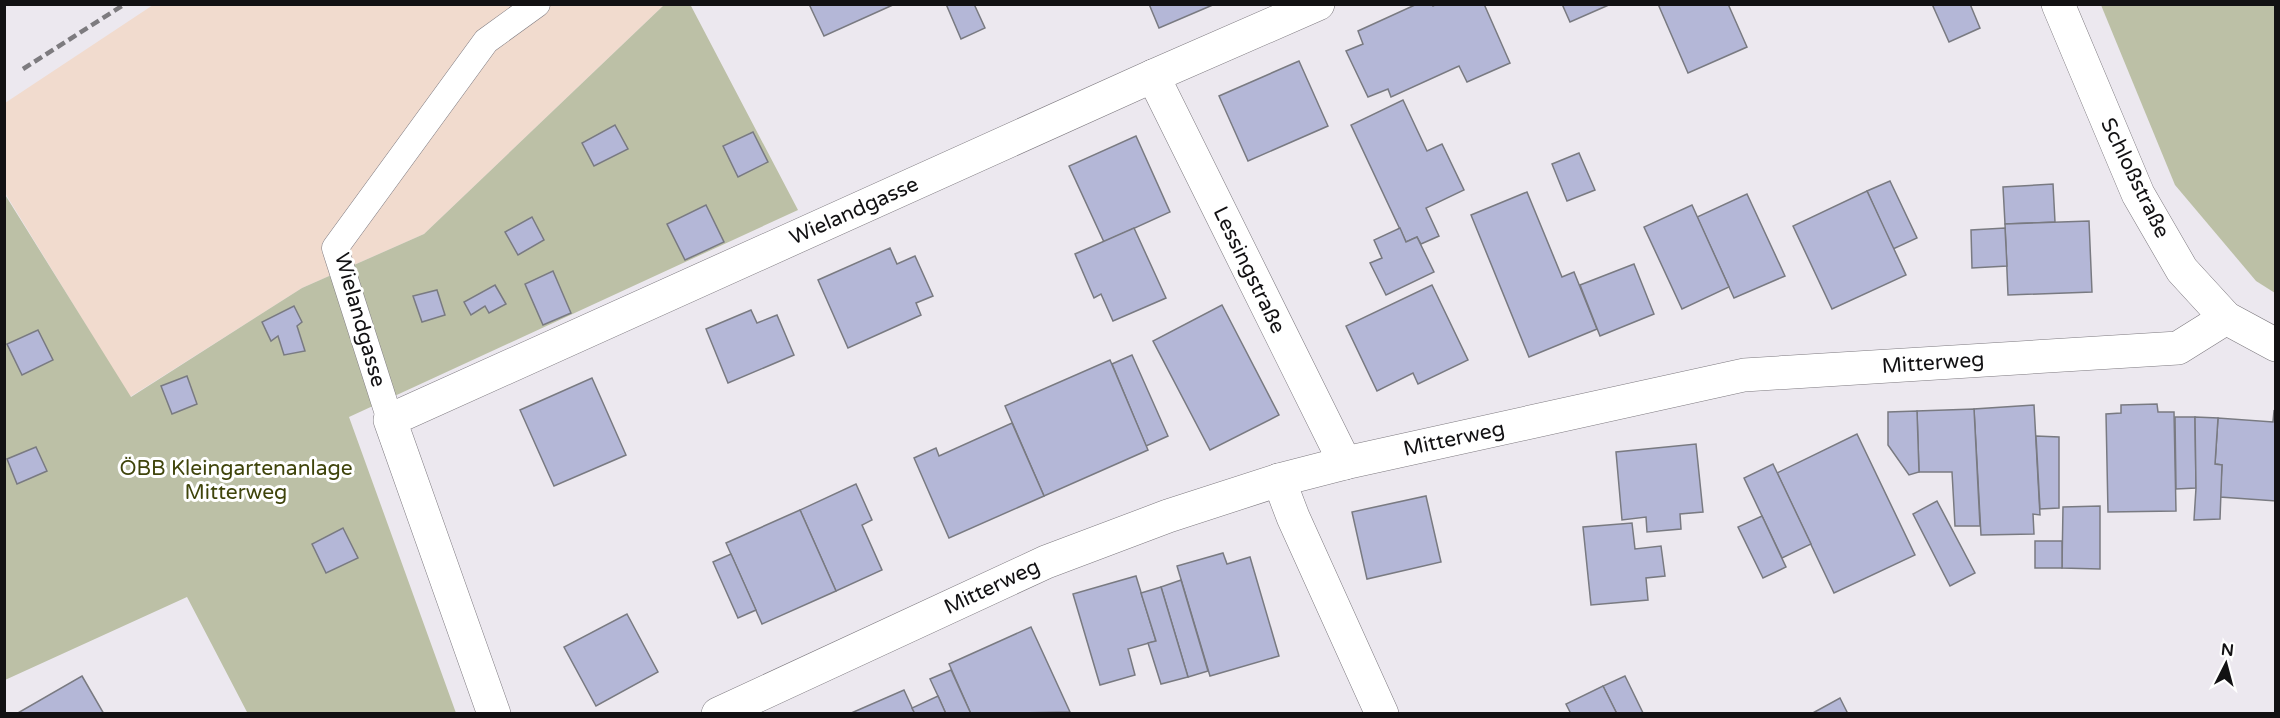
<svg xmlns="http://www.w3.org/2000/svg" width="2280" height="718" font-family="'Varela Round',sans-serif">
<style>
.commercial{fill:#f1dbce}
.green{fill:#bcc0a6}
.building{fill:#b4b7d7;stroke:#797a81;stroke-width:1.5}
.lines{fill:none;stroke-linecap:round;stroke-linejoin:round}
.lane-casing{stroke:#7d797f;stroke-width:27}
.street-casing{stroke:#7d797f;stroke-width:34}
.lane{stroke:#fff;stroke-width:26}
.street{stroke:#fff;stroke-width:33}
.rail{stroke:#7d7b7f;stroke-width:4.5;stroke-dasharray:9 4.5;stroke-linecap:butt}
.labels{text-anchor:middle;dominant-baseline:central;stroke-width:6;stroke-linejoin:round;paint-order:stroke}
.street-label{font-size:21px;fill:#121113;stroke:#fff}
.park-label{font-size:21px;fill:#3f440b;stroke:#fff}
</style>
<rect width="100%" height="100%" fill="#ece8ef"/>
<!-- commercial -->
<path class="commercial" d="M 153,5 L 664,5 L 424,234 L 302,288 L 130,397 L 5,193 L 5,103 Z"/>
<!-- green -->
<g class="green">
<path d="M 690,4 L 798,210 L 349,417 L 456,713 L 248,714 L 187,597 L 5,680 L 4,193 L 131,397 L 302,288 L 424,234 L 664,5 Z"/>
<path d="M 2101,5 L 2275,5 L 2275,293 L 2256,281 L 2175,185 Z"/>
</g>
<!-- building -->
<g class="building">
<path d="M 809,4 L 895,4 L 824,36 Z"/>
<path d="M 946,4 L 974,4 L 985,28 L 961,39 Z"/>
<path d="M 1149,4 L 1215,4 L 1159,28 Z"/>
<path d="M 1417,4 L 1432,4 L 1433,6 L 1437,4 L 1484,4 L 1510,63 L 1467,82 L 1459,66 L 1391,97 L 1388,89 L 1368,97 L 1346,51 L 1363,44 L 1358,31 Z"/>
<path d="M 1562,4 L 1611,4 L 1570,22 Z"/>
<path d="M 1658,4 L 1728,4 L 1747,47 L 1688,73 Z"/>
<path d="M 1932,4 L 1970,4 L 1980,28 L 1949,42 Z"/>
<path d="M 1299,61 L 1328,126 L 1248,161 L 1219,96 Z"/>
<path d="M 1403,100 L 1427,151 L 1442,144 L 1464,190 L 1426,208 L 1439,236 L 1421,244 L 1417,237 L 1406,242 L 1351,125 Z"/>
<path d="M 615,125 L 628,149 L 594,166 L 582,143 Z"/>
<path d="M 753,132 L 768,162 L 738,177 L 723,146 Z"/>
<path d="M 1136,136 L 1170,212 L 1104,242 L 1069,166 Z"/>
<path d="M 1579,153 L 1595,190 L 1567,201 L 1552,164 Z"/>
<path d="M 1890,181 L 1917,238 L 1893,249 L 1867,191 Z"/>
<path d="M 2053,184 L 2055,222 L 2005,224 L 2003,187 Z"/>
<path d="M 1867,191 L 1906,275 L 1832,309 L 1793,226 Z"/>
<path d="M 1527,192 L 1562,277 L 1574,272 L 1597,329 L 1529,357 L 1471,215 Z"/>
<path d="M 1747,194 L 1785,276 L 1734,298 L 1697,217 Z"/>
<path d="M 706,205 L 724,242 L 685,260 L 667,224 Z"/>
<path d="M 1692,205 L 1729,287 L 1682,309 L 1644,227 Z"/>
<path d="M 532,217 L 544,240 L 518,255 L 505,232 Z"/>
<path d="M 2089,221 L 2092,292 L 2008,295 L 2005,224 Z"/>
<path d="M 1134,228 L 1166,298 L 1113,321 L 1101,294 L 1094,298 L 1075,254 Z"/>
<path d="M 1400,228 L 1406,242 L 1417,237 L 1434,272 L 1386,295 L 1370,263 L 1382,258 L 1374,240 Z"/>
<path d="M 2005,228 L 2007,266 L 1972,268 L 1971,230 Z"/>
<path d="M 890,248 L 897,264 L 915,256 L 933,296 L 916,303 L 921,315 L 848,348 L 818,280 Z"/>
<path d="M 1634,264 L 1654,314 L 1600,336 L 1580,285 Z"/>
<path d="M 553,271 L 571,313 L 543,325 L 525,284 Z"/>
<path d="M 495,285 L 506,304 L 489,313 L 485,306 L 471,315 L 464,302 Z"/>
<path d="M 1432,285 L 1468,360 L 1418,384 L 1413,373 L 1377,391 L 1346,326 Z"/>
<path d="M 437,290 L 445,315 L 422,322 L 413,296 Z"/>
<path d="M 1222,305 L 1279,415 L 1210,450 L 1153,341 Z"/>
<path d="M 294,306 L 302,322 L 297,326 L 305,351 L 284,355 L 278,336 L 271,341 L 262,322 Z"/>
<path d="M 751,310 L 757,323 L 777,315 L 794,355 L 728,383 L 706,329 Z"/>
<path d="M 38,330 L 53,360 L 22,375 L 7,344 Z"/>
<path d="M 1132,355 L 1168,436 L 1146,446 L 1112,364 Z"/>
<path d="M 1110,360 L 1148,450 L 1044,496 L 1005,406 Z"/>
<path d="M 187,376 L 197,404 L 172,414 L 161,386 Z"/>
<path d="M 592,378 L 626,455 L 554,486 L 520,410 Z"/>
<path d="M 2157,404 L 2158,412 L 2174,412 L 2176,511 L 2108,512 L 2106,414 L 2121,413 L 2121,405 Z"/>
<path d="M 2034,405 L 2040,515 L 2033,514 L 2034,534 L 1981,535 L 1974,409 Z"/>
<path d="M 1974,409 L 1980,526 L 1955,526 L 1952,472 L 1919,472 L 1917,411 Z"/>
<path d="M 1917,411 L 1919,472 L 1909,475 L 1888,445 L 1888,412 Z"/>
<path d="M 2274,411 L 2276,412 L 2276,501 L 2220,497 L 2222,465 L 2215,464 L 2218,418 L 2273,422 Z"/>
<path d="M 2175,417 L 2195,417 L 2196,488 L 2176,489 Z"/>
<path d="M 2195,417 L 2218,418 L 2215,464 L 2222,465 L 2220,519 L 2194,520 L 2196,488 Z"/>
<path d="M 1012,423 L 1044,496 L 949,538 L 914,458 L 936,448 L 939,456 Z"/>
<path d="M 1857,434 L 1915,555 L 1834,593 L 1777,473 Z"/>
<path d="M 2036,436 L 2059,437 L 2059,508 L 2040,509 Z"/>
<path d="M 1696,444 L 1703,512 L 1680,514 L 1681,529 L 1647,532 L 1646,517 L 1622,520 L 1616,452 Z"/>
<path d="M 36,447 L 47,471 L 17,484 L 7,459 Z"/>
<path d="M 1773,464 L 1811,544 L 1782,558 L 1744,478 Z"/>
<path d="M 856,484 L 872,520 L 862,525 L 882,570 L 836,591 L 800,510 Z"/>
<path d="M 1426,496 L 1441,562 L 1367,579 L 1352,512 Z"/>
<path d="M 1937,501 L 1975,573 L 1950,586 L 1913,514 Z"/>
<path d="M 2100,506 L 2100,569 L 2062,568 L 2063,507 Z"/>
<path d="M 800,510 L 836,591 L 762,624 L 726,543 Z"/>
<path d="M 1762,516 L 1786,567 L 1763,578 L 1738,527 Z"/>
<path d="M 1632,523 L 1635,549 L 1661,546 L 1665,576 L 1646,578 L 1648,600 L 1591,605 L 1583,527 Z"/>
<path d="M 343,528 L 358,558 L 326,573 L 312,544 Z"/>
<rect x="2035" y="541" width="27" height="27"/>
<path d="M 1223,553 L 1227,564 L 1250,557 L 1279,656 L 1210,676 L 1177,566 Z"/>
<path d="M 731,554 L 756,610 L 738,618 L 713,562 Z"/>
<path d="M 1136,576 L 1156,641 L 1128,649 L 1135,675 L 1100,685 L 1073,594 Z"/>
<path d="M 1181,580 L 1208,671 L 1188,677 L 1161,587 Z"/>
<path d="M 1161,587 L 1188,677 L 1161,684 L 1148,643 L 1156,641 L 1141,593 Z"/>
<path d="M 627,614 L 658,672 L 596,706 L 564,647 Z"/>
<path d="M 1031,627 L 1070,712 L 971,714 L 949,664 Z"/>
<path d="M 951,670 L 971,714 L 946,714 L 938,696 L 930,679 Z"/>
<path d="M 82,676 L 104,714 L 16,714 Z"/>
<path d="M 1625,676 L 1643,713 L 1643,714 L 1617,714 L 1603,686 Z"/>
<path d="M 1603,686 L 1617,714 L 1571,714 L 1566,704 Z"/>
<path d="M 904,690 L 915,714 L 849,714 Z"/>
<path d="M 938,696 L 946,714 L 915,714 L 912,708 Z"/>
<path d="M 1840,698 L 1848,714 L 1811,714 Z"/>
</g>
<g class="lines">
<!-- lane casing -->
<g class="lane-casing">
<path id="lane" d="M 390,420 L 335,248 L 486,41 L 537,4"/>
</g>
<!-- street casing -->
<g class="street-casing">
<g id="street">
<path d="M 2058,4 L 2138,194 L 2182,270 L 2226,318 L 2276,345"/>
<path d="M 1153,76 L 1345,463"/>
<path d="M 1279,480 L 1293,517 L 1382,714"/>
<path d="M 494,714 L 390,420 L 1153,76 L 1318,4"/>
<path d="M 718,714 L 1046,562 L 1168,516 L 1279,480 L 1345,463 L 1744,375 L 2178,348 L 2226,318"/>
</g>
</g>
<!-- lane -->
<use href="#lane" class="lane"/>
<!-- street -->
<use href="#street" class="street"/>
<!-- rail -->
<path class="rail" d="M 23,69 L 125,4"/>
</g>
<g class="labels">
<!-- street labels -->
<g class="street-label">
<text transform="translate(2135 178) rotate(64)">Schloßstraße</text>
<text transform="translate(854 211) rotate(-24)">Wielandgasse</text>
<text transform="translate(1249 270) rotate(64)">Lessingstraße</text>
<text transform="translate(360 320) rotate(74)">Wielandgasse</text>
<text transform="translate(1933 363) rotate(-4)">Mitterweg</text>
<text transform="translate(1454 439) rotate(-12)">Mitterweg</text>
<text transform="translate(992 587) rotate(-25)">Mitterweg</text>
</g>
<!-- park labels -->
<g class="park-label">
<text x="236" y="468">ÖBB Kleingartenanlage<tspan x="236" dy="24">Mitterweg</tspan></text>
</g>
</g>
<!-- border -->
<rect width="2280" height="718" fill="none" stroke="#121113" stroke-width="12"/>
<!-- north arrow -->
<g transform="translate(2226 664) rotate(6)" stroke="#ffffff" stroke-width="4.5" paint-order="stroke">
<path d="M0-4.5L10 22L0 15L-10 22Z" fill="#121113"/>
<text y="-9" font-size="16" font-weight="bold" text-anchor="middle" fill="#121113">N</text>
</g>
</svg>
